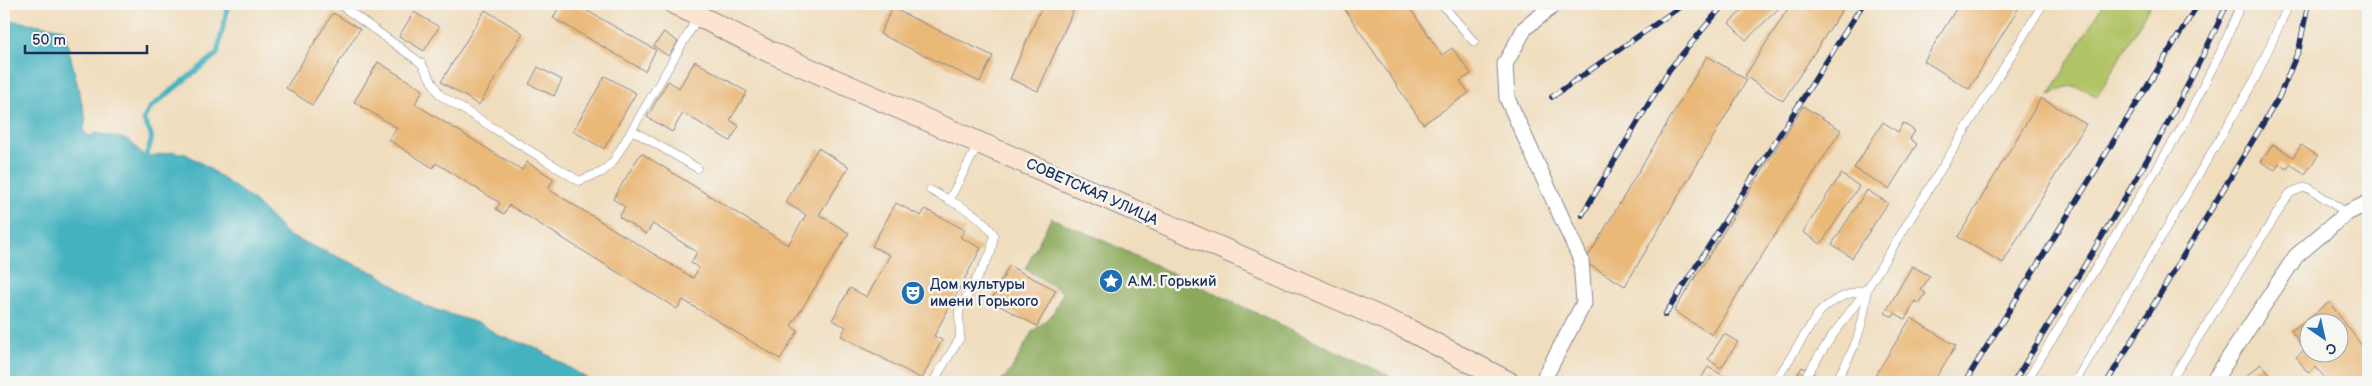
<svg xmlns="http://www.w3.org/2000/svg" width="2372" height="386" font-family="'Balsamiq Sans',sans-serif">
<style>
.green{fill:#b2c467;stroke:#667a62}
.forest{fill:#8daa5c;stroke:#546c5d}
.water{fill:#44b2c0;stroke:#30708f}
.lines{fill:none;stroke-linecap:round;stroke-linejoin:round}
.stream{stroke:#44b2c0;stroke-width:5}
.building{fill:#eab877;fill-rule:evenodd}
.lane-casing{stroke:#86868e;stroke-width:9}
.street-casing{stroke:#86868e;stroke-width:17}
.secondary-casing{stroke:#86868e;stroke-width:23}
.lane{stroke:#fff;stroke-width:8}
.street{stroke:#fff;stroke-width:15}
.secondary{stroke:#fde4d1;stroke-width:21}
.rail-casing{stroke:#1b2f5e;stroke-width:5.5}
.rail{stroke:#f6f6f2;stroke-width:4;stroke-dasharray:11;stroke-linecap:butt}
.labels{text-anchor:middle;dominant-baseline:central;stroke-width:5;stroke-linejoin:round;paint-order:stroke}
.street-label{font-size:15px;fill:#1b2f5e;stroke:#f6f6f2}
.poi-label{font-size:15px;fill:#1b2f5e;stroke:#f6f6f2;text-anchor:start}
</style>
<rect width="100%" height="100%" fill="#f6f6f2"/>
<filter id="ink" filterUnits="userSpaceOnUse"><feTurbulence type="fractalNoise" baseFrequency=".02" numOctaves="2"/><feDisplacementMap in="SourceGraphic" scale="10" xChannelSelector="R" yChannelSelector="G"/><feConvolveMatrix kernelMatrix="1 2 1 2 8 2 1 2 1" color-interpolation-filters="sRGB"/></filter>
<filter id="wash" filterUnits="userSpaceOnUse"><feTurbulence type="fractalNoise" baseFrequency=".0096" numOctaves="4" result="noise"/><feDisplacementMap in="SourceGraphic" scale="20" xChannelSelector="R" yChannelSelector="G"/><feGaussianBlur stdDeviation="1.12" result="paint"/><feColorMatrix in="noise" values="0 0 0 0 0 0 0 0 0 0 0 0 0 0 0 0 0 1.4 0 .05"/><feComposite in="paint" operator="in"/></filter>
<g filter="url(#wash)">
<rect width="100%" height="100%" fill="#f0ddbd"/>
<!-- green -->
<path class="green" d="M 2103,4 L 2151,4 L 2097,97 C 2076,84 2069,82 2048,97 Z"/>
<!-- forest -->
<path class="forest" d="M 1051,218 L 1098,238 L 1402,382 L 999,382 L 1011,370 L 1032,332 L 1052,315 L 1063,292 L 1025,269 Z"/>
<!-- water -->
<path class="water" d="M 4,19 L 64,29 L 86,120 L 83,131 L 89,136 L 97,133 L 129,140 L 145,157 L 173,152 L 186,154 L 206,166 L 253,200 L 289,236 L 378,274 L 424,306 L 481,324 L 500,336 L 535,347 L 593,382 L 4,382 Z"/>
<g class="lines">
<!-- stream -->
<path class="stream" d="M 145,157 C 154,137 154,137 143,120 L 150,108 L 217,54 L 227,10 L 230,4"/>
</g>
<g id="blocks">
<!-- building -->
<g class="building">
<path d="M 561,4 L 575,4 L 656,50 L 645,71 L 553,18 Z"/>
<path d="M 1043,4 L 1076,4 L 1038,91 L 1010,79 Z"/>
<path d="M 1341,4 L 1407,4 L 1442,55 L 1452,48 L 1462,61 L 1471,74 L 1460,81 L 1469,93 L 1423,124 Z"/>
<path d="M 1749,4 L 1777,4 L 1780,7 L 1746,40 L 1729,23 Z"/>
<path d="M 1791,4 L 1846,4 L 1783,101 L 1745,76 Z"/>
<path d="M 1925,4 L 1937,4 L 1933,9 Z"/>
<path d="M 1959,4 L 2021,4 L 1969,89 L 1924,61 Z"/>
<path d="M 892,8 L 993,56 L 980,82 L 880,34 Z"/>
<path d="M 485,10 L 523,33 L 479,105 L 441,82 Z"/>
<path d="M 414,12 L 439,27 L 424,51 L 399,36 Z"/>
<path d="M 333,13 L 360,29 L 312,105 L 286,88 Z"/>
<path d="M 664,32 L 678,42 L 668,56 L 654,46 Z"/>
<path d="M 1707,56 L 1747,80 L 1625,286 L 1585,262 Z"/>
<path d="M 695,61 L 747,92 L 730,120 L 739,126 L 730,141 L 683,113 L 672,132 L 647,117 L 668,81 L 679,88 Z"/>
<path d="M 378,62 L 423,90 L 415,104 L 522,170 L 527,162 L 554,179 L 548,189 L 693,278 L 699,268 L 691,263 L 697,252 L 653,224 L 646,234 L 619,217 L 625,207 L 613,199 L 641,153 L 788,245 L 806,215 L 785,202 L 818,148 L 849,167 L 819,215 L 849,233 L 791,326 L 798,331 L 780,359 L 683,300 L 677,309 L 509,205 L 504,214 L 496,209 L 500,203 L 436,163 L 433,168 L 389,140 L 397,128 L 354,102 Z"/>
<path d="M 538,67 L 562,80 L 554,96 L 529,84 Z"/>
<path d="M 605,76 L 636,93 L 604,149 L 573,131 Z"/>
<path d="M 2041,98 L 2086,124 L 2003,263 L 1958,237 Z"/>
<path d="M 1803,106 L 1841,130 L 1712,335 L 1674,311 Z"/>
<path d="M 1883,122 L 1898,132 L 1903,123 L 1915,131 L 1910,139 L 1917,144 L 1889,189 L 1854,168 Z"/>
<path d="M 2273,144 L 2293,157 L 2301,145 L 2318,156 L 2305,174 L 2290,164 L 2287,169 L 2279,164 L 2275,170 L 2261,162 Z"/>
<path d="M 1841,174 L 1859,186 L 1821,244 L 1803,232 Z"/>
<path d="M 1867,190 L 1888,203 L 1852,258 L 1832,244 Z"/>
<path d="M 896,203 L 921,216 L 925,209 L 965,230 L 960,237 L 981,248 L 934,336 L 942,340 L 922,379 L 841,336 L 846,327 L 832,320 L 850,288 L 867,297 L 890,255 L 872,246 Z"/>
<path d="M 1009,266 L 1056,290 L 1037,326 L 991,301 Z"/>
<path d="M 1912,266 L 1930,276 L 1921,290 L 1926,293 L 1919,304 L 1915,301 L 1905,319 L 1895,313 L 1893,317 L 1885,313 Z"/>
<path d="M 2329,302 L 2368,354 L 2368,382 L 2328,382 L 2316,367 L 2308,373 L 2296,357 L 2305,350 L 2291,331 ZM 2310,324 L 2340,324 L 2340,354 L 2310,354 Z"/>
<path d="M 1911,318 L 1956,346 L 1933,382 L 1871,382 Z"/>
<path d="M 1724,334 L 1738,342 L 1721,368 L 1708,359 Z"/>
<path d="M 2261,364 L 2276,382 L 2250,382 L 2245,377 Z"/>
<path d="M 1708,367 L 1735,382 L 1699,382 Z"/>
<path d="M 1802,367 L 1828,382 L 1793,382 Z"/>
</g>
</g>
</g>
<g filter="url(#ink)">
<use href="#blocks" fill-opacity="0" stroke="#86868e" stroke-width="1"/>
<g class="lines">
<!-- lane casing -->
<g class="lane-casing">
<g id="lane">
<path d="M 339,4 L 421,63 L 440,95 L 579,181 L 602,172 L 613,162 L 698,17"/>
<path d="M 1442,4 L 1474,42"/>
<path d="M 632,130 L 697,168"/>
<path d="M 930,190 L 949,200"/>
<path d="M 933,382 L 960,338 L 959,311 L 991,252 L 994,235 C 982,217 968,210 949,200 L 978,145"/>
<path d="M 1775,382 L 1818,314 C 1832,298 1848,294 1867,289 L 2043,4"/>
<path d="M 1802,382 L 1832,336 L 1867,289"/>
<path d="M 1835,382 C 1855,350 1864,327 1867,289"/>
<path d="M 2026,382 L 2184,124 L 2223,47 L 2241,4"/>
<path d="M 2075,382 L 2254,81 L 2289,4"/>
<path d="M 2170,382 L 2290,193 L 2302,188 L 2309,188 L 2347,213"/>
</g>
</g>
<!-- street casing -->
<g class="street-casing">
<g id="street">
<path d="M 1542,382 L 1584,303 L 1581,260 L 1507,98 L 1505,64 L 1525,28 L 1555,4"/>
<path d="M 2213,382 L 2296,256 L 2347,213 L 2368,203"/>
</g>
</g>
<!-- secondary casing -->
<g class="secondary-casing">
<path id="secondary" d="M 675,4 L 768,51 L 1405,328 L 1508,382"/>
</g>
<!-- lane -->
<use href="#lane" class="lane"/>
<!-- street -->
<use href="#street" class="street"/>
<!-- secondary -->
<use href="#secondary" class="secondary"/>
<!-- rail casing -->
<g class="rail-casing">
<g id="rail">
<path d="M 1552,97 L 1684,4"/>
<path d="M 1582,215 L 1669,70 L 1724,4"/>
<path d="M 1665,315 L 1863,4"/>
<path d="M 1965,382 L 2198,4"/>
<path d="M 2014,382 C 2088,258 2168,136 2227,4"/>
<path d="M 2107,382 L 2279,97 L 2299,49 L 2308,4"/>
</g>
</g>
<!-- rail -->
<use href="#rail" class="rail"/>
</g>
</g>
<!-- icons -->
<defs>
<g id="sight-disc" transform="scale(1.25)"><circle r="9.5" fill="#1f6fb2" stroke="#f6f6f2"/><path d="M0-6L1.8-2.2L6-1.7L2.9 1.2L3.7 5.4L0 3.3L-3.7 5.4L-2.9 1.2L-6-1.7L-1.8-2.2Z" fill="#fff"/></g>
<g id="theatre-disc" transform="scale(1.25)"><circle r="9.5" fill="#1f6fb2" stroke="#f6f6f2"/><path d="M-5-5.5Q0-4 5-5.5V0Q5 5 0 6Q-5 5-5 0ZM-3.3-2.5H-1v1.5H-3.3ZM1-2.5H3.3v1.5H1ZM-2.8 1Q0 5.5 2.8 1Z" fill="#fff"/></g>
</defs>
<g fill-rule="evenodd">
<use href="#sight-disc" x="1111" y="281"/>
<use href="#theatre-disc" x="913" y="293"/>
</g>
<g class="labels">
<!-- street labels -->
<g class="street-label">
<text transform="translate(1092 192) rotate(24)">СОВЕТСКАЯ УЛИЦА</text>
</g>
<!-- poi labels -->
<g class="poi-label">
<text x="1128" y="281">А.М. Горький</text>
<text x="930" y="284">Дом культуры<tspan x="930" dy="17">имени Горького</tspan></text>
</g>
</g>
<!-- margin -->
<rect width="2372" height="386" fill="none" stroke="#f6f6f2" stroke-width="20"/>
<!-- north arrow -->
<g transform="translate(2324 338) rotate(146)"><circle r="24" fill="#f6f6f2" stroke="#9ea6b7"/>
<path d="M0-4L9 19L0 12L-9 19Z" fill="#1f6fb2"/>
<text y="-8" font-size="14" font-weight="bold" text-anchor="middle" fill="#1b2f5e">С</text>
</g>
<!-- scale -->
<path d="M25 45v8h122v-8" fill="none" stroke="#1b2f5e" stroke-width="2.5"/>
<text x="32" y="45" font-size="15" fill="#1b2f5e" stroke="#f6f6f2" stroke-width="4" paint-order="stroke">50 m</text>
</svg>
